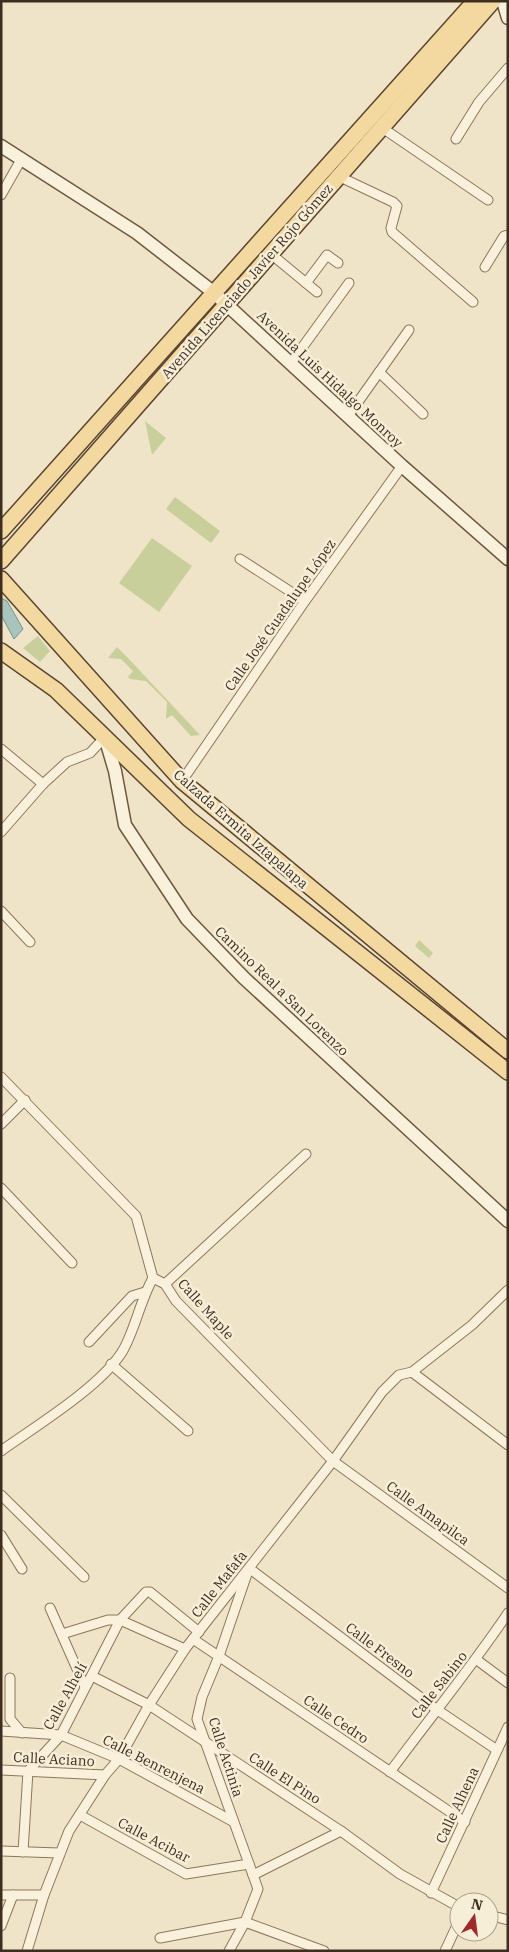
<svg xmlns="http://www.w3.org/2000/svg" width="509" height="1952" font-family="'IBM Plex Serif',serif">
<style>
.green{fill:#c9cf9b}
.water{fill:#a9c4bc;stroke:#6f938a}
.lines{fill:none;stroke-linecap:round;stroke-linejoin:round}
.street-casing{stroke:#8d765c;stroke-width:11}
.secondary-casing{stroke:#6f573f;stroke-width:15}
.primary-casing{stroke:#5b4430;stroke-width:18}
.street{stroke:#faf1dc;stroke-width:9}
.secondary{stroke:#faf1dc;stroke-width:12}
.primary{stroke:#f3d9a0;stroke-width:15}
.labels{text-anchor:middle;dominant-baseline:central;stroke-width:5;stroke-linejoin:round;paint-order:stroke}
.street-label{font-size:14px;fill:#3d2e20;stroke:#f7eed8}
</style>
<rect width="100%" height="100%" fill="#f0e4c8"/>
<!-- green -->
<g class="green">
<path d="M 145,421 L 166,438 L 152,455 Z"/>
<path d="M 175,497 L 220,531 L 211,543 L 166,509 Z"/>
<path d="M 152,538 L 192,566 L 159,612 L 119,583 Z"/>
<path d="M 38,636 L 50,651 L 40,662 L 23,648 Z"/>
<path d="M 117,647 L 128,658 L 200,735 L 191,736 L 172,715 L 166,719 L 167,702 L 146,681 L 130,679 L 128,677 L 133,671 L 121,659 L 108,658 Z"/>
<path d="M 419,940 L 433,953 L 429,958 L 415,946 Z"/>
</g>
<!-- water -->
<path class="water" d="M 1,598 L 7,601 L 23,629 L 14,639 L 1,615 Z"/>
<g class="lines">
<!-- street casing -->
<g class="street-casing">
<g id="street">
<path d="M 381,127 L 488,200"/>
<path d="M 456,139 L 479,102 L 508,68"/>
<path d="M 338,176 L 393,202 L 397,206 L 391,228 L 392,232 L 473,302"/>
<path d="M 1,195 L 22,158"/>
<path d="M 271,254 L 317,292"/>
<path d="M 485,267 L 504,236 L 508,235"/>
<path d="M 306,283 L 327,255 L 338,263"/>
<path d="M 291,363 L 349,283"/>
<path d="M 379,372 L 423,414"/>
<path d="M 348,416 L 409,330"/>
<path d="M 240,559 L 305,601"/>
<path d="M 1,749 L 43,784"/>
<path d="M 182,781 L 305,601 L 402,466"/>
<path d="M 1,832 L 43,784 L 67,762 L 90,753 L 105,737"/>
<path d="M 1,911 L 30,942"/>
<path d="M 1,1077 L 136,1216 L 153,1278 L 165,1284 L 176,1301 L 333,1461 L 508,1588"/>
<path d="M 1,1124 L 25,1100"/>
<path d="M 1,1188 L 72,1263"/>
<path d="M 165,1284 L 306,1154"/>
<path d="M 89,1342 L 132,1296 L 145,1292"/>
<path d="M 111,1364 L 188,1431"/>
<path d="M 412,1372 L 508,1445"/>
<path d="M 1,1451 C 36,1426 100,1387 122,1352 C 134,1333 140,1301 153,1278"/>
<path d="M 1,1495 L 84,1577"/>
<path d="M 1,1535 L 22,1569"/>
<path d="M 50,1608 L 85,1687"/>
<path d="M 62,1634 L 108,1620 L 120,1620 L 185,1649"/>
<path d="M 193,1639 L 465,1822"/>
<path d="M 477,1660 L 508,1683"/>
<path d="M 92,1676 L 149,1705 L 341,1831 L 400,1874 L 459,1907"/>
<path d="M 10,1678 L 10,1719 L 22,1733"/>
<path d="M 1,1731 L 61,1735 L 119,1759 L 232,1821"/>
<path d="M 1,1770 L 105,1775"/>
<path d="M 390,1772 C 429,1719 471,1668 508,1613"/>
<path d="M 80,1815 L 186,1874 L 249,1864"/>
<path d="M 1,1851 L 59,1853"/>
<path d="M 23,1852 L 28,1771 L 61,1735 L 120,1620 L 146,1592 L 150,1592 L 199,1632"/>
<path d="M 253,1875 L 341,1831"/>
<path d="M 431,1893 L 508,1727"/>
<path d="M 1,1895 L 44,1895"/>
<path d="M 489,1915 L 508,1920"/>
<path d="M 1,1926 L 13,1895"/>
<path d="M 160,1938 L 245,1922 L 324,1951"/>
<path d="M 27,1951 L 44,1895 L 69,1831 L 105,1775 L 119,1759 L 149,1705 L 185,1649 L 333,1461 L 382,1392 L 399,1375 L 412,1372 L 472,1325 L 508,1290"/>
<path d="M 229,1951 L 245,1922 L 258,1889 L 197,1719 L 202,1697 L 219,1656 L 249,1568 L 436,1709 L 497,1750"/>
<path d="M 445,1951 L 459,1921"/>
</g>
</g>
<!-- secondary casing -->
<g class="secondary-casing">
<g id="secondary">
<path d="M 503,1 L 508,18"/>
<path d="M 1,146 L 137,233 L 213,292 L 402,466 L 508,559"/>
<path d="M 105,737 L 115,771 L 125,825 L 187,919 L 244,978 L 508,1221"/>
</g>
</g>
<!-- primary casing -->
<g class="primary-casing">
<g id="primary">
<path d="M 1,531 L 475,1"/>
<path d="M 1,561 L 493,1"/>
<path d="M 1,579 L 182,781 L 508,1051"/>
<path d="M 1,651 L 56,690 L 189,819 L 508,1072"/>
</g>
</g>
<!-- street -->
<use href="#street" class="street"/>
<!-- secondary -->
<use href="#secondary" class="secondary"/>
<!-- primary -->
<use href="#primary" class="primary"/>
</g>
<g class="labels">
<!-- street labels -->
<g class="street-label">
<text transform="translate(247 281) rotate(-49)">Avenida Licenciado Javier Rojo Gómez</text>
<text transform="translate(330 379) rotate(43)">Avenida Luis Hidalgo Monroy</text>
<text transform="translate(280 615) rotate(-55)">Calle José Guadalupe López</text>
<text transform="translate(241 829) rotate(41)">Calzada Ermita Iztapalapa</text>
<text transform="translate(282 991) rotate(44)">Camino Real a San Lorenzo</text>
<text transform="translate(206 1309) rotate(48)">Calle Maple</text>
<text transform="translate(428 1513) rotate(36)">Calle Amapilca</text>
<text transform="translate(219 1584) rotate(-52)">Calle Mafafa</text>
<text transform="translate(380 1650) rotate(37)">Calle Fresno</text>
<text transform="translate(439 1685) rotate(-52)">Calle Sabino</text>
<text transform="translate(65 1696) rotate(-61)">Calle Alhelí</text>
<text transform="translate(336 1719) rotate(34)">Calle Cedro</text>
<text transform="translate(226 1757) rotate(72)">Calle Actinia</text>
<text transform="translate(54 1759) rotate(3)">Calle Aciano</text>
<text transform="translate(154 1764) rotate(27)">Calle Benrenjena</text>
<text transform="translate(285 1778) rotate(33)">Calle El Pino</text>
<text transform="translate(457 1805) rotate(-65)">Calle Alhena</text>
<text transform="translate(154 1840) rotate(28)">Calle Acibar</text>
</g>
</g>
<!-- border -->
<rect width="509" height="1952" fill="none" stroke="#3d2e20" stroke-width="5"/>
<!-- north arrow -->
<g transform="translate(474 1917) rotate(14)"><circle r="24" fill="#f7eed8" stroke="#ada18e"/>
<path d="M0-4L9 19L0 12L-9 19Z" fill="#9e2a2b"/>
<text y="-8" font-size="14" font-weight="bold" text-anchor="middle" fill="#3d2e20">N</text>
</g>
</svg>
